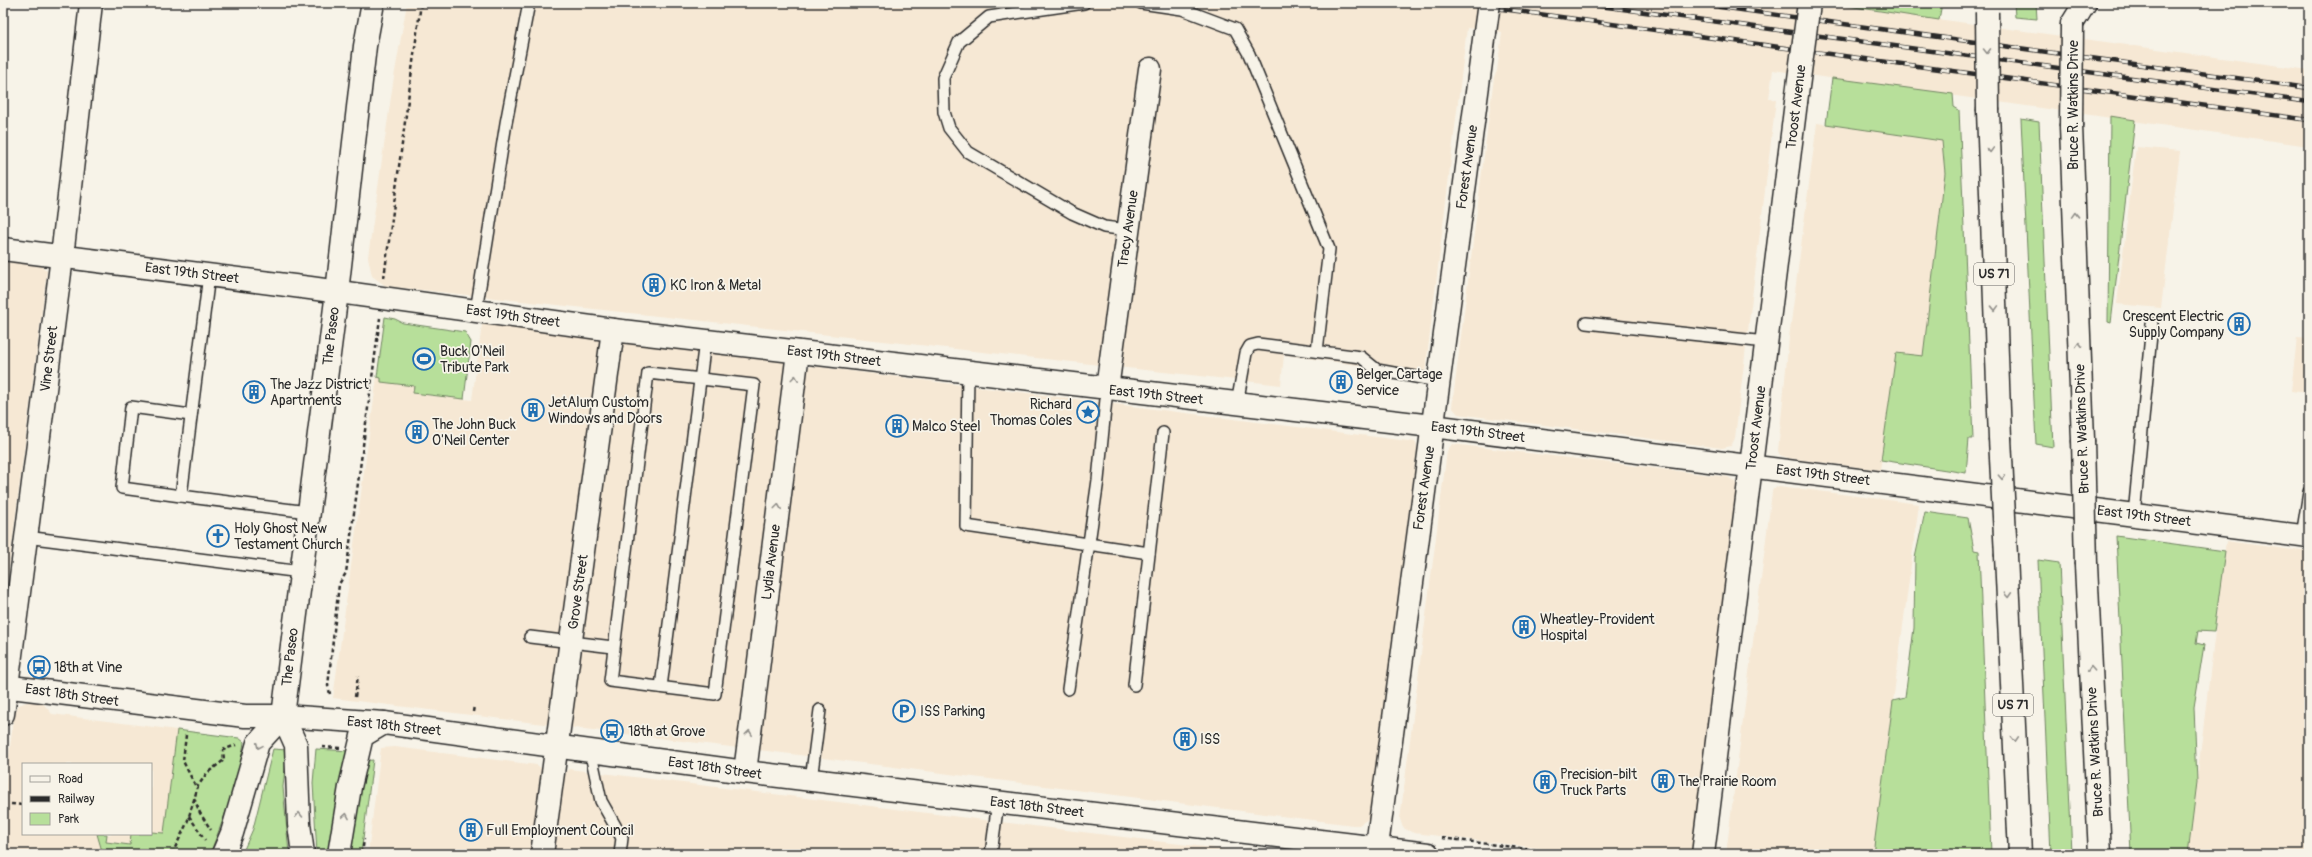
<svg xmlns="http://www.w3.org/2000/svg" width="2312" height="857" font-family="Pangolin,sans-serif">
<style>
.built{fill:#f6e8d4}
.green{fill:#b7df9a;stroke:#718562}
.lines{fill:none;stroke-linecap:round;stroke-linejoin:round}
.lane-casing{stroke:#2b2b2b;stroke-width:14}
.street-casing{stroke:#2b2b2b;stroke-width:25}
.secondary-casing{stroke:#2b2b2b;stroke-width:25}
.highway-casing{stroke:#2b2b2b;stroke-width:25}
.path{stroke:#2b2b2b;stroke-width:2.5;stroke-dasharray:4 3;stroke-linecap:butt}
.lane{stroke:#f7f3e8;stroke-width:11}
.street{stroke:#f7f3e8;stroke-width:22}
.secondary{stroke:#f7f3e8;stroke-width:22}
.highway{stroke:#f7f3e8;stroke-width:22}
.rail-casing{stroke:#2b2b2b;stroke-width:4.5}
.rail{stroke:#f7f3e8;stroke-width:3;stroke-dasharray:9;stroke-linecap:butt}
.street-bridge-casing{stroke:#2b2b2b;stroke-width:25;stroke-linecap:butt}
.secondary-bridge-casing{stroke:#2b2b2b;stroke-width:25;stroke-linecap:butt}
.highway-bridge-casing{stroke:#2b2b2b;stroke-width:25;stroke-linecap:butt}
.street-bridge{stroke:#f7f3e8;stroke-width:22}
.secondary-bridge{stroke:#f7f3e8;stroke-width:22}
.highway-bridge{stroke:#f7f3e8;stroke-width:22}
.oneway{stroke:#918f8a}
.labels{text-anchor:middle;dominant-baseline:central;stroke-width:3.5;stroke-linejoin:round;paint-order:stroke}
.shield{fill:#f7f3e8;stroke:#686764;stroke-width:1}
.shield-label{font-size:13px;font-weight:bold;fill:#2b2b2b}
.street-label{font-size:14px;fill:#2b2b2b;stroke:#f7f3e8}
.poi-label{font-size:14px;fill:#2b2b2b;stroke:#f7f3e8;text-anchor:start}
</style>
<rect width="100%" height="100%" fill="#f7f3e8"/>
<filter id="ink" filterUnits="userSpaceOnUse"><feTurbulence type="fractalNoise" baseFrequency=".025" numOctaves="2"/><feDisplacementMap in="SourceGraphic" scale="8" xChannelSelector="R" yChannelSelector="G"/><feConvolveMatrix kernelMatrix="1 2 1 2 8 2 1 2 1" color-interpolation-filters="sRGB"/></filter>
<g filter="url(#ink)">
<!-- built -->
<g class="built">
<path d="M 407,3 L 1820,3 L 2309,70 L 2309,146 L 1773,70 L 1769,98 L 1776,100 L 1735,438 L 1731,446 L 1722,448 L 1458,414 L 1452,407 L 1494,77 L 1497,71 L 1502,32 L 1467,28 L 1425,374 L 1284,355 L 1281,385 L 386,286 L 372,276 L 368,257 L 393,83 Z"/>
<path d="M 1817,123 L 1942,140 L 1945,173 L 1923,357 L 1896,353 L 1880,470 L 1788,458 L 1780,455 L 1778,451 L 1789,338 Z"/>
<path d="M 2136,147 L 2180,151 L 2161,308 L 2117,304 Z"/>
<path d="M 3,261 L 41,266 L 47,271 L 3,614 Z"/>
<path d="M 482,324 L 788,362 L 739,748 L 333,698 L 377,377 L 381,378 L 381,382 L 414,386 L 413,393 L 472,400 Z"/>
<path d="M 2297,338 L 2309,339 L 2309,393 L 2291,391 Z"/>
<path d="M 811,366 L 1416,442 L 1417,449 L 1370,815 L 1368,819 L 1359,825 L 1353,825 L 759,750 L 805,371 Z"/>
<path d="M 1452,444 L 1728,477 L 1735,482 L 1738,489 L 1691,854 L 1588,854 L 1414,833 L 1405,829 L 1402,825 L 1400,819 L 1447,451 Z"/>
<path d="M 1779,486 L 1919,504 L 1873,854 L 1726,854 L 1772,492 L 1773,489 Z"/>
<path d="M 2226,541 L 2309,552 L 2309,854 L 2188,854 Z"/>
<path d="M 30,701 L 42,702 L 52,714 L 177,730 L 164,836 L 151,834 L 151,764 L 23,764 L 23,834 L 134,834 L 132,847 L 106,854 L 3,854 L 3,804 L 14,714 L 19,705 Z"/>
<path d="M 395,747 L 537,765 L 541,768 L 532,854 L 368,854 L 381,748 Z"/>
<path d="M 569,769 L 1262,854 L 553,854 L 563,776 Z"/>
</g>
<!-- green -->
<g class="green">
<path d="M 1841,3 L 1942,3 L 1939,20 L 1841,5 Z"/>
<path d="M 2014,3 L 2036,3 L 2037,19 L 2015,17 Z"/>
<path d="M 1832,78 L 1953,94 L 1954,107 L 1959,110 L 1973,439 L 1969,439 L 1966,473 L 1881,460 L 1896,353 L 1923,356 L 1945,173 L 1942,141 L 1826,124 Z"/>
<path d="M 2110,116 L 2135,120 L 2111,323 L 2108,322 Z"/>
<path d="M 2021,119 L 2039,122 L 2053,447 L 2036,444 Z"/>
<path d="M 385,317 L 395,319 L 403,323 L 465,332 L 471,342 L 464,399 L 413,393 L 414,386 L 381,382 L 381,378 L 377,377 Z"/>
<path d="M 1925,512 L 1968,518 L 1974,550 L 1979,551 L 1991,854 L 1873,854 L 1893,701 L 1905,698 L 1914,628 L 1915,558 Z"/>
<path d="M 2116,536 L 2225,551 L 2214,632 L 2198,631 L 2196,643 L 2204,645 L 2194,707 L 2197,782 L 2188,854 L 2131,854 Z"/>
<path d="M 2038,560 L 2059,563 L 2072,854 L 2051,854 Z"/>
<path d="M 177,730 L 239,738 L 244,742 L 238,780 L 210,854 L 94,854 L 102,851 L 97,834 L 107,834 L 106,842 L 130,845 L 131,834 L 151,834 L 151,832 L 164,833 Z"/>
<path d="M 273,749 L 287,750 L 283,787 L 289,854 L 242,854 L 253,829 Z"/>
<path d="M 316,749 L 349,751 L 330,854 L 317,854 L 313,783 Z"/>
<path d="M 373,760 L 361,854 L 349,854 L 363,761 Z"/>
</g>
<g class="lines">
<!-- lane casing -->
<g class="lane-casing">
<g id="lane">
<path d="M 1084,3 L 989,17 L 959,42 L 943,78 L 944,112 L 949,128 L 968,152 L 1072,213 L 1104,227 L 1128,230"/>
<path d="M 1141,3 L 1182,9 L 1235,29 L 1249,54 L 1329,249 L 1317,351"/>
<path d="M 209,275 L 181,496 L 308,512"/>
<path d="M 476,311 L 506,123 L 528,8"/>
<path d="M 1586,323 L 1766,342"/>
<path d="M 968,372 L 966,526 L 1149,553"/>
<path d="M 648,373 L 754,385 L 715,694 L 610,681 Z"/>
<path d="M 1237,404 L 1246,353 L 1250,346 L 1258,344 L 1361,357 L 1377,370 L 1438,381"/>
<path d="M 181,496 L 122,488 L 131,407 L 191,415"/>
<path d="M 2134,515 L 2152,324"/>
<path d="M 2302,536 L 2309,492"/>
<path d="M 26,537 L 301,572"/>
<path d="M 530,637 L 613,647"/>
<path d="M 1134,685 L 1163,433"/>
<path d="M 661,687 L 705,341"/>
<path d="M 1068,689 L 1098,480 L 1107,389"/>
<path d="M 590,750 L 601,801 L 622,838 L 620,854"/>
<path d="M 811,780 L 820,710"/>
<path d="M 991,854 L 998,802"/>
</g>
</g>
<!-- street casing -->
<g class="street-casing">
<g id="street">
<path d="M 3,249 L 310,288 L 613,330 L 1432,426 L 2309,537"/>
<path d="M 1107,389 L 1150,69"/>
<path d="M 3,714 L 7,686"/>
<path d="M 745,772 L 798,352"/>
<path d="M 542,854 L 613,330"/>
<path d="M 1376,854 L 1485,32"/>
</g>
</g>
<!-- secondary casing -->
<g class="secondary-casing">
<g id="secondary">
<path d="M 3,686 L 245,716 L 283,716 L 384,723 L 745,772 L 1428,854"/>
<path d="M 7,686 L 62,257 L 91,3"/>
<path d="M 223,854 L 232,833 L 258,743 L 283,716"/>
<path d="M 303,854 L 299,824 L 296,745 L 283,716 L 337,292 L 365,46 L 373,3"/>
<path d="M 339,854 L 350,787 L 362,736 L 384,723"/>
<path d="M 1703,854 L 1796,102"/>
</g>
</g>
<!-- highway casing -->
<g class="highway-casing">
<g id="highway">
<path d="M 2072,24 L 2085,3"/>
<path d="M 1988,111 L 2000,438"/>
<path d="M 2071,126 L 2083,440"/>
<path d="M 2006,556 L 2020,854"/>
<path d="M 2086,565 L 2100,854"/>
</g>
</g>
<!-- path -->
<g class="path">
<path d="M 384,278 L 421,3"/>
<path d="M 330,694 L 328,686 L 339,584 L 346,573 L 380,318"/>
<path d="M 355,697 L 358,676"/>
<path d="M 473,712 L 474,706"/>
<path d="M 186,735 L 183,761 L 197,789"/>
<path d="M 322,747 L 340,748"/>
<path d="M 194,798 L 200,813 L 211,830"/>
<path d="M 11,804 L 23,805"/>
<path d="M 189,816 L 205,840"/>
<path d="M 1442,838 L 1566,854"/>
<path d="M 172,854 L 187,823 L 198,786 L 207,773 L 224,760 L 223,750 L 236,745"/>
<path d="M 362,854 L 364,839"/>
</g>
<!-- lane -->
<use href="#lane" class="lane"/>
<!-- street -->
<use href="#street" class="street"/>
<!-- secondary -->
<use href="#secondary" class="secondary"/>
<!-- highway -->
<use href="#highway" class="highway"/>
<!-- rail casing -->
<g class="rail-casing">
<g id="rail">
<path d="M 1459,3 L 2309,120"/>
<path d="M 1578,3 L 2309,102"/>
<path d="M 1691,3 L 2309,88"/>
</g>
</g>
<!-- rail -->
<use href="#rail" class="rail"/>
<!-- street-bridge casing -->
<g class="street-bridge-casing">
<path id="street-bridge" d="M 1485,32 L 1489,3"/>
</g>
<!-- secondary-bridge casing -->
<g class="secondary-bridge-casing">
<path id="secondary-bridge" d="M 1796,102 L 1809,3"/>
</g>
<!-- highway-bridge casing -->
<g class="highway-bridge-casing">
<g id="highway-bridge">
<path d="M 1987,12 L 1988,111"/>
<path d="M 2071,126 L 2072,24"/>
<path d="M 2000,438 L 2006,556"/>
<path d="M 2083,440 L 2086,565"/>
</g>
</g>
<!-- street-bridge -->
<use href="#street-bridge" class="street-bridge"/>
<!-- secondary-bridge -->
<use href="#secondary-bridge" class="secondary-bridge"/>
<!-- highway-bridge -->
<use href="#highway-bridge" class="highway-bridge"/>
</g>
<!-- one-way arrows -->
<defs><path id="oneway-chevron" d="M-2-3.5L2.5 0L-2 3.5" fill="none" stroke-width="1.6" stroke-linecap="round" stroke-linejoin="round"/></defs>
<g class="oneway">
<use href="#oneway-chevron" transform="translate(1987 51) rotate(89)"/>
<use href="#oneway-chevron" transform="translate(1990 150) rotate(88)"/>
<use href="#oneway-chevron" transform="translate(2075 215) rotate(-92)"/>
<use href="#oneway-chevron" transform="translate(1995 308) rotate(88)"/>
<use href="#oneway-chevron" transform="translate(2079 345) rotate(-92)"/>
<use href="#oneway-chevron" transform="translate(795 378) rotate(-83)"/>
<use href="#oneway-chevron" transform="translate(2002 477) rotate(87)"/>
<use href="#oneway-chevron" transform="translate(778 507) rotate(-83)"/>
<use href="#oneway-chevron" transform="translate(2008 595) rotate(87)"/>
<use href="#oneway-chevron" transform="translate(2091 669) rotate(-93)"/>
<use href="#oneway-chevron" transform="translate(749 733) rotate(-83)"/>
<use href="#oneway-chevron" transform="translate(2015 739) rotate(87)"/>
<use href="#oneway-chevron" transform="translate(259 746) rotate(114)"/>
<use href="#oneway-chevron" transform="translate(299 815) rotate(-91)"/>
<use href="#oneway-chevron" transform="translate(346 816) rotate(-80)"/>
</g>
</g>
<!-- icons -->
<defs>
<g id="building-ring" transform="scale(1.15)"><circle r="9.5" fill="#f7f3e8" stroke="#1f6fb2" stroke-width="1.5"/><path d="M-4-6H4V6H1V3H-1V6H-4ZM-2.5-4.3h1.7v1.8h-1.7ZM.8-4.3h1.7v1.8H.8ZM-2.5-1h1.7V.8h-1.7ZM.8-1h1.7V.8H.8Z" fill="#1f6fb2"/></g>
<g id="stadium-ring" transform="scale(1.15)"><circle r="9.5" fill="#f7f3e8" stroke="#1f6fb2" stroke-width="1.5"/><path d="M0-5a6.5 5 0 1 0 0 10a6.5 5 0 1 0 0-10ZM-3.5-1.8h7v3.6h-7Z" fill="#1f6fb2"/></g>
<g id="sight-ring" transform="scale(1.15)"><circle r="9.5" fill="#f7f3e8" stroke="#1f6fb2" stroke-width="1.5"/><path d="M0-6L1.8-2.2L6-1.7L2.9 1.2L3.7 5.4L0 3.3L-3.7 5.4L-2.9 1.2L-6-1.7L-1.8-2.2Z" fill="#1f6fb2"/></g>
<g id="church-ring" transform="scale(1.15)"><circle r="9.5" fill="#f7f3e8" stroke="#1f6fb2" stroke-width="1.5"/><path d="M-1.2-6h2.4v3.5h3.3v2.4h-3.3V6h-2.4V-.1h-3.3v-2.4h3.3Z" fill="#1f6fb2"/></g>
<g id="bus-ring" transform="scale(1.15)"><circle r="9.5" fill="#f7f3e8" stroke="#1f6fb2" stroke-width="1.5"/><path d="M-5-6H5V4H4V6H2V4H-2V6H-4V4H-5ZM-3.5-4V0h7V-4ZM-3.5 1.2v1.5H-2V1.2ZM2 1.2v1.5H3.5V1.2Z" fill="#1f6fb2"/></g>
<g id="parking-ring" transform="scale(1.15)"><circle r="9.5" fill="#f7f3e8" stroke="#1f6fb2" stroke-width="1.5"/><path d="M-3.5-5.5H1a3.5 3.5 0 0 1 0 7H-1V5.5H-3.5ZM-1-3.4V-.6H.8a1.4 1.4 0 0 0 0-2.8Z" fill="#1f6fb2"/></g>
</defs>
<g fill-rule="evenodd">
<use href="#building-ring" x="654" y="285"/>
<use href="#building-ring" x="2239" y="324"/>
<use href="#stadium-ring" x="424" y="359"/>
<use href="#building-ring" x="1341" y="382"/>
<use href="#building-ring" x="254" y="392"/>
<use href="#building-ring" x="533" y="410"/>
<use href="#sight-ring" x="1088" y="412"/>
<use href="#building-ring" x="897" y="426"/>
<use href="#building-ring" x="417" y="432"/>
<use href="#church-ring" x="218" y="536"/>
<use href="#building-ring" x="1524" y="627"/>
<use href="#bus-ring" x="39" y="667"/>
<use href="#parking-ring" x="904" y="711"/>
<use href="#bus-ring" x="612" y="731"/>
<use href="#building-ring" x="1185" y="739"/>
<use href="#building-ring" x="1663" y="781"/>
<use href="#building-ring" x="1545" y="782"/>
<use href="#building-ring" x="471" y="830"/>
</g>
<g class="labels">
<!-- shield labels -->
<g class="shield">
<rect x="1974" y="263" width="40" height="22" rx="3"/>
<rect x="1993" y="694" width="40" height="22" rx="3"/>
</g>
<g class="shield-label">
<text x="1994" y="274">US 71</text>
<text x="2013" y="705">US 71</text>
</g>
<!-- street labels -->
<g class="street-label">
<text transform="translate(2073 105) rotate(-90)">Bruce R. Watkins Drive</text>
<text transform="translate(1796 107) rotate(-83)">Troost Avenue</text>
<text transform="translate(1467 167) rotate(-82)">Forest Avenue</text>
<text transform="translate(1128 229) rotate(-82)">Tracy Avenue</text>
<text transform="translate(192 273) rotate(7)">East 19th Street</text>
<text transform="translate(513 316) rotate(8)">East 19th Street</text>
<text transform="translate(331 336) rotate(-83)">The Paseo</text>
<text transform="translate(834 356) rotate(7)">East 19th Street</text>
<text transform="translate(49 359) rotate(-83)">Vine Street</text>
<text transform="translate(1156 395) rotate(6)">East 19th Street</text>
<text transform="translate(1756 428) rotate(-83)">Troost Avenue</text>
<text transform="translate(2082 429) rotate(-92)">Bruce R. Watkins Drive</text>
<text transform="translate(1478 432) rotate(7)">East 19th Street</text>
<text transform="translate(1823 475) rotate(7)">East 19th Street</text>
<text transform="translate(1424 488) rotate(-82)">Forest Avenue</text>
<text transform="translate(2144 516) rotate(7)">East 19th Street</text>
<text transform="translate(771 562) rotate(-83)">Lydia Avenue</text>
<text transform="translate(578 592) rotate(-82)">Grove Street</text>
<text transform="translate(290 657) rotate(-83)">The Paseo</text>
<text transform="translate(72 695) rotate(8)">East 18th Street</text>
<text transform="translate(394 726) rotate(6)">East 18th Street</text>
<text transform="translate(2095 752) rotate(-93)">Bruce R. Watkins Drive</text>
<text transform="translate(715 768) rotate(8)">East 18th Street</text>
<text transform="translate(1037 807) rotate(7)">East 18th Street</text>
</g>
<!-- poi labels -->
<g class="poi-label">
<text x="670" y="285">KC Iron &amp; Metal</text>
<text x="2224" y="316" text-anchor="end">Crescent Electric<tspan x="2224" dy="16">Supply Company</tspan></text>
<text x="440" y="351">Buck O'Neil<tspan x="440" dy="16">Tribute Park</tspan></text>
<text x="1356" y="374">Belger Cartage<tspan x="1356" dy="16">Service</tspan></text>
<text x="270" y="384">The Jazz District<tspan x="270" dy="16">Apartments</tspan></text>
<text x="548" y="402">JetAlum Custom<tspan x="548" dy="16">Windows and Doors</tspan></text>
<text x="1072" y="404" text-anchor="end">Richard<tspan x="1072" dy="16">Thomas Coles</tspan></text>
<text x="432" y="424">The John Buck<tspan x="432" dy="16">O'Neil Center</tspan></text>
<text x="912" y="426">Malco Steel</text>
<text x="234" y="528">Holy Ghost New<tspan x="234" dy="16">Testament Church</tspan></text>
<text x="1540" y="619">Wheatley-Provident<tspan x="1540" dy="16">Hospital</tspan></text>
<text x="54" y="667">18th at Vine</text>
<text x="920" y="711">ISS Parking</text>
<text x="628" y="731">18th at Grove</text>
<text x="1200" y="739">ISS</text>
<text x="1560" y="774">Precision-bilt<tspan x="1560" dy="16">Truck Parts</tspan></text>
<text x="1678" y="781">The Prairie Room</text>
<text x="486" y="830">Full Employment Council</text>
</g>
</g>
<!-- margin -->
<rect width="2312" height="857" fill="none" stroke="#f7f3e8" stroke-width="16"/>
<rect x="8" y="8" width="2296" height="841" fill="none" stroke="#2b2b2b" stroke-width="1.5" filter="url(#ink)"/>
<!-- legend -->
<rect x="22" y="763" width="130" height="72" fill="#f7f3e8" stroke="#a5a39c"/>
<rect x="30" y="776" width="20" height="6" fill="#f7f3e8" stroke="#a5a39c"/>
<text x="58" y="783" font-size="12" fill="#2b2b2b">Road</text>
<rect x="30" y="796" width="20" height="6" fill="#2b2b2b" stroke="#a5a39c"/>
<text x="58" y="803" font-size="12" fill="#2b2b2b">Railway</text>
<rect x="30" y="813" width="20" height="12" fill="#b7df9a" stroke="#a5a39c"/>
<text x="58" y="823" font-size="12" fill="#2b2b2b">Park</text>
</svg>
